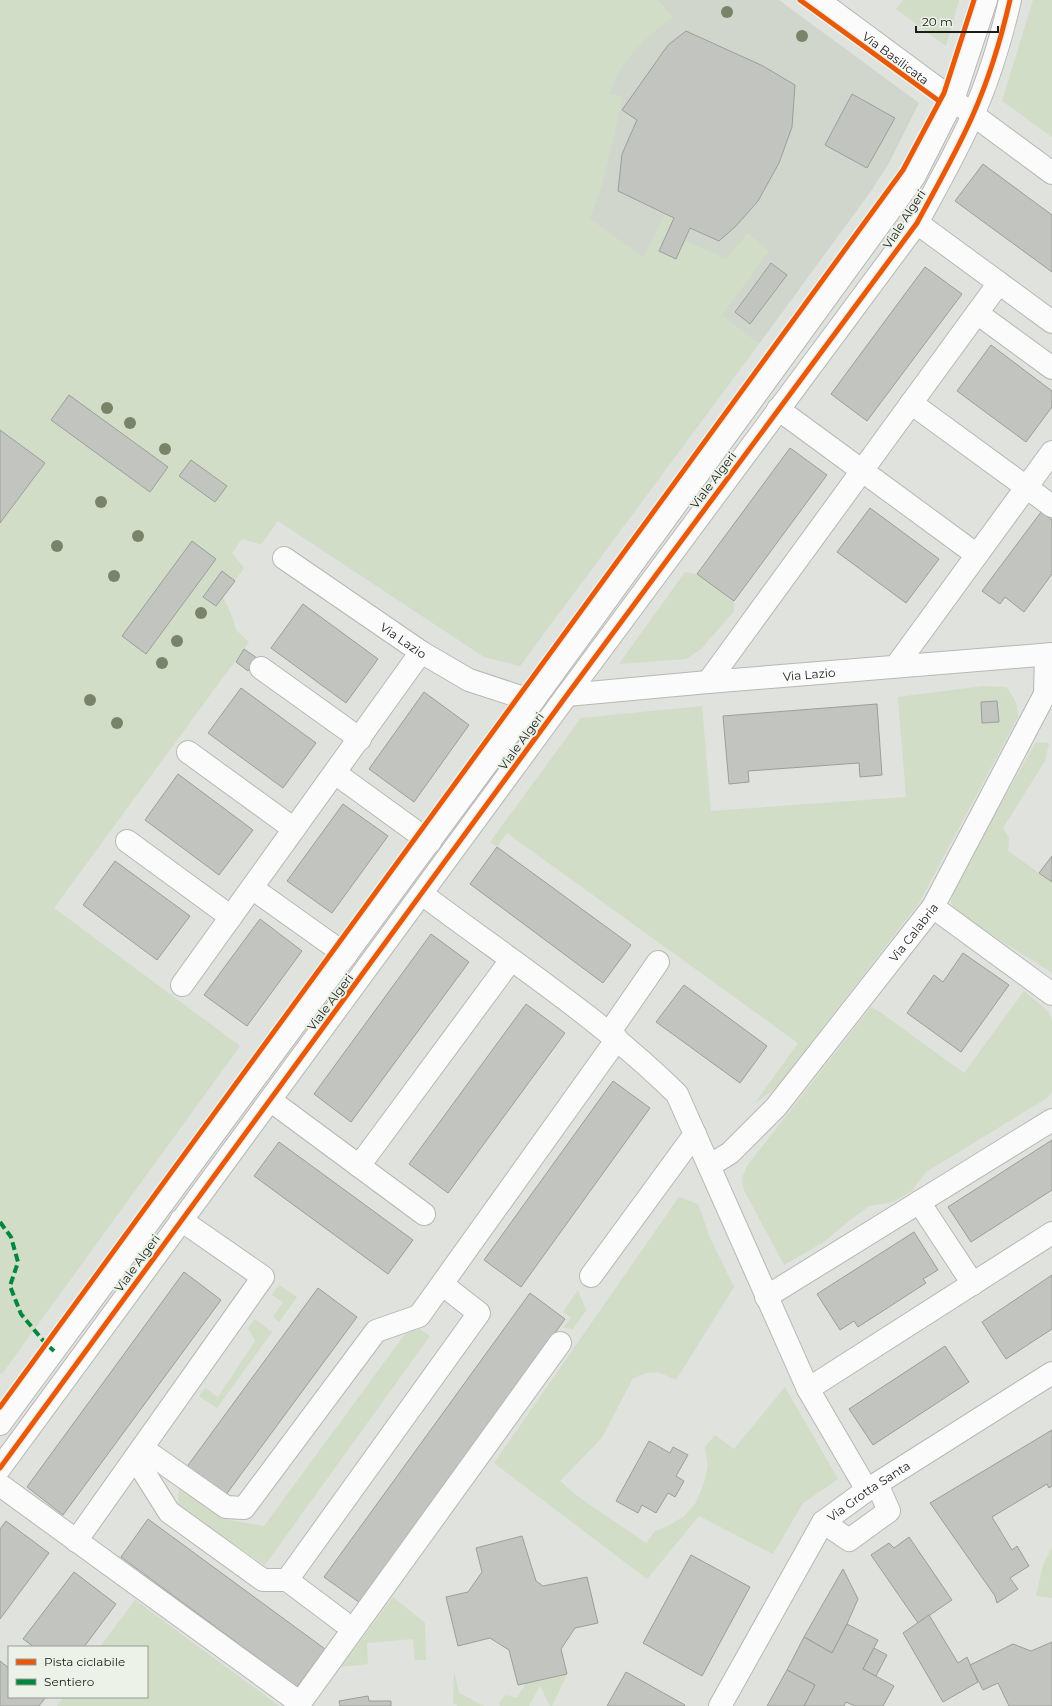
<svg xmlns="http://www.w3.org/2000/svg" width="1052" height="1706" font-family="Montserrat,sans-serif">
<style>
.built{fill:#d0d6cc}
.green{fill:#d1ddc7}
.building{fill:#c2c4c0;stroke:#9c9e9b}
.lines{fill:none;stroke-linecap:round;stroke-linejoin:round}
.minor-casing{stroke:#b6b8b4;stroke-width:24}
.minor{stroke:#fafbfa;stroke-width:22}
.quiet{stroke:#00873e;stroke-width:4;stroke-dasharray:8 4;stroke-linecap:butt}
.cycleway-casing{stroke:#ecf2e8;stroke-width:8}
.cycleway{stroke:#e8590c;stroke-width:5}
.tree{fill:#78836a}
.labels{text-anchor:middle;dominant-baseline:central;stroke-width:4;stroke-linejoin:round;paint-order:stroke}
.street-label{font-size:12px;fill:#1a1c18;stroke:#ecf2e8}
</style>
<rect width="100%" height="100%" fill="#dfe2dd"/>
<!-- built -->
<path class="built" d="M 645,0 L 779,0 L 919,103 L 888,165 L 869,194 L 759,344 L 522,169 Z"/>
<!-- green -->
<g class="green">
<path d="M 0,0 L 658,0 L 673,17 C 653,31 635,48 621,68 C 616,76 613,85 609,94 L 623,96 L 603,182 L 590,219 L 643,257 L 666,213 L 674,218 L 659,251 L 676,258 L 684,240 L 726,259 L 748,233 L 769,251 L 722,315 L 759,344 L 520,666 L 484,657 L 278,521 L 261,544 L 242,539 L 232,553 L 244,568 L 223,597 L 231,614 L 236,630 L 249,642 L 54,908 L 240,1046 L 2,1374 L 0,1373 Z"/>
<path d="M 903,0 L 959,0 L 946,46 L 896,9 Z"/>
<path d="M 1033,0 L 1052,0 L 1052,137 L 1002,101 Z"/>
<path d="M 685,572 L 697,574 L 734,601 L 734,611 L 701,649 L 686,659 L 619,664 Z"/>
<path d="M 983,686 L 1006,687 C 1014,697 1018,705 1018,717 L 919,903 L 775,1089 L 755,1103 L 798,1043 L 507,833 L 497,847 L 490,842 L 581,718 L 702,706 L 711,811 L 906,797 L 898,697 Z"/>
<path d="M 1036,742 L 1049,743 L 1045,761 L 1003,828 L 1009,838 L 1008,851 L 1052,882 L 1052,973 L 955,912 L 951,902 L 954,887 Z"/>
<path d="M 1024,991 L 1049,1012 L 1052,1020 L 1052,1092 L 1047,1098 L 926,1172 L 912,1191 L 893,1202 L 869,1206 L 845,1224 L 824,1242 L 784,1265 L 744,1190 L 742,1178 L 747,1166 L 871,1007 L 880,1012 L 964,1073 Z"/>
<path d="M 679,1197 L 698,1204 L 711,1240 L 734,1287 L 676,1380 L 658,1372 L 646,1373 L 633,1378 L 602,1438 L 560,1481 L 577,1496 L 646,1543 L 655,1531 L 668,1526 L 683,1517 L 695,1504 L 703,1486 L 708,1467 L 705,1447 L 715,1435 L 734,1449 L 785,1387 L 838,1479 L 803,1503 L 773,1554 L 699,1516 L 647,1579 L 494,1463 Z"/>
<path d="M 279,1285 L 297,1297 L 279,1322 L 273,1317 L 283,1302 L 272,1295 Z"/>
<path d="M 578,1290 L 586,1310 L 573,1329 L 563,1328 L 571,1318 L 563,1312 Z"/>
<path d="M 255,1319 L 272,1332 L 217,1408 L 199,1396 L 205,1388 L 218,1397 L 255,1341 L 248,1328 Z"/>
<path d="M 419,1329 L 430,1336 L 265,1565 L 178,1506 L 179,1486 L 229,1520 L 264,1526 L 405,1334 Z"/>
<path d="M 1052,1547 L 1052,1598 L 1036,1596 L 1043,1565 Z"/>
<path d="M 393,1597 L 425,1623 L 426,1660 L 415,1660 L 413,1639 L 367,1643 L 368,1664 L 341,1667 Z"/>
<path d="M 135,1600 L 279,1706 L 57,1706 L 64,1697 L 147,1697 L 147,1647 L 100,1647 Z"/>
<path d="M 454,1671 L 459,1693 L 484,1706 L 458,1706 L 453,1703 Z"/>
<path d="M 567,1674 L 552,1706 L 550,1706 L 540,1686 L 529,1706 L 500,1706 L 499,1702 L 506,1695 L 517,1698 L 526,1683 Z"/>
</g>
<!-- building -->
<g class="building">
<path d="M 686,31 L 763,66 L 795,85 L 792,127 L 779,163 L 758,201 L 736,226 L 719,241 L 690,228 L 676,259 L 659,251 L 674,218 L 618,191 L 622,154 L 637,120 L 622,110 L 668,45 Z"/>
<path d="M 852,94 L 895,118 L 867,168 L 825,145 Z"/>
<path d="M 983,164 L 1052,215 L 1052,272 L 955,201 Z"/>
<path d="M 771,263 L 787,275 L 750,324 L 735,312 Z"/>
<path d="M 925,267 L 962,294 L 867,421 L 831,394 Z"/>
<path d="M 991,345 L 1052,391 L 1052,407 L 1026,442 L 957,391 Z"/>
<path d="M 69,395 L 168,467 L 150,492 L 51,420 Z"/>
<path d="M 0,430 L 45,463 L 0,523 Z"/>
<path d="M 790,448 L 827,475 L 734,601 L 697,574 Z"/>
<path d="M 191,460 L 227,486 L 215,502 L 179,476 Z"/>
<path d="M 870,508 L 939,559 L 906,603 L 837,552 Z"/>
<path d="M 1041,512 L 1052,520 L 1052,574 L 1024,612 L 1005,597 L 1000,604 L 982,591 Z"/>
<path d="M 192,541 L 216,559 L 146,654 L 122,636 Z"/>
<path d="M 222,571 L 235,581 L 216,606 L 203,597 Z"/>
<path d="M 303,604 L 378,659 L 346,703 L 271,648 Z"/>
<path d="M 244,649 L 257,658 L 248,671 L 236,662 Z"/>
<path d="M 241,688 L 316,743 L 283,788 L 208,733 Z"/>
<path d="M 424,692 L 469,725 L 414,802 L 369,769 Z"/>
<path d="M 997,701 L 999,722 L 982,723 L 981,702 Z"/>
<path d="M 877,704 L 882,775 L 860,777 L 859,763 L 748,771 L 749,782 L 729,784 L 723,716 Z"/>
<path d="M 178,774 L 253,830 L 219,875 L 145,820 Z"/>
<path d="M 343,804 L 388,836 L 332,913 L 287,881 Z"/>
<path d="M 497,847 L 631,945 L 603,983 L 470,884 Z"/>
<path d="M 1052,856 L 1052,882 L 1039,873 Z"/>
<path d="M 115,861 L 190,916 L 157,960 L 83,905 Z"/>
<path d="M 260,919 L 302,951 L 247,1026 L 204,995 Z"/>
<path d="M 431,934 L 469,962 L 351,1122 L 314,1094 Z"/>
<path d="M 963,953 L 1009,985 L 961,1052 L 907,1013 L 934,975 L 943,982 Z"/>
<path d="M 684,985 L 767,1046 L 740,1083 L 656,1022 Z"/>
<path d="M 526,1004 L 565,1033 L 448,1193 L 409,1164 Z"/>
<path d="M 613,1081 L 650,1108 L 521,1287 L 484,1260 Z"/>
<path d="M 1052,1140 L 1052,1190 L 971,1242 L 948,1207 Z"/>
<path d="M 279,1142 L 413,1240 L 388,1274 L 254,1176 Z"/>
<path d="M 914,1232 L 938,1270 L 923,1279 L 926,1283 L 858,1327 L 854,1321 L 840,1330 L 817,1294 Z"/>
<path d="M 184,1272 L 221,1300 L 63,1515 L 27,1487 Z"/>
<path d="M 1052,1275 L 1052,1329 L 1006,1359 L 982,1322 Z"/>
<path d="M 318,1288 L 357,1317 L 225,1496 L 186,1468 Z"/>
<path d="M 530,1293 L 565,1319 L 360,1603 L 324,1577 Z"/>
<path d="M 945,1346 L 969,1382 L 873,1445 L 849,1409 Z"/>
<path d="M 1052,1430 L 1052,1486 L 1049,1488 L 1047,1484 L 992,1517 L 1012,1550 L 1017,1546 L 1029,1566 L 1010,1578 L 1018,1589 L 997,1603 L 995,1596 L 930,1503 Z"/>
<path d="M 649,1441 L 670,1453 L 673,1447 L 688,1455 L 676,1476 L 684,1481 L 675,1497 L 668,1493 L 656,1513 L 642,1505 L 638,1513 L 616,1501 Z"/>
<path d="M 148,1519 L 325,1649 L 297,1687 L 121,1557 Z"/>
<path d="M 6,1521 L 49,1553 L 0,1619 L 0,1529 Z"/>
<path d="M 522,1536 L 536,1581 L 543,1586 L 587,1577 L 598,1623 L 575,1628 L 561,1649 L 567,1674 L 518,1685 L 509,1650 L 490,1638 L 458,1646 L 446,1597 L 468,1592 L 482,1572 L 476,1548 Z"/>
<path d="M 909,1537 L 952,1600 L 918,1623 L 871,1555 L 889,1543 L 894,1548 Z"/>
<path d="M 691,1555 L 750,1587 L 702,1676 L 643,1643 Z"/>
<path d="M 843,1569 L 858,1599 L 847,1624 L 832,1653 L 804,1637 Z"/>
<path d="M 74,1572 L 116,1604 L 84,1647 L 34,1647 L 23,1639 Z"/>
<path d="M 929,1615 L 958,1663 L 967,1657 L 978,1682 L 943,1702 L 903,1633 Z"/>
<path d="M 847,1624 L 878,1640 L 863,1669 L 894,1686 L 883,1706 L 855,1706 L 846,1702 L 844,1706 L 804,1706 L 815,1685 L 787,1670 L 804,1637 L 832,1653 Z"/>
<path d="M 1052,1642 L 1052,1706 L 1009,1706 L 998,1683 L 983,1690 L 970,1665 L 1013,1644 L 1031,1651 Z"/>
<path d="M 874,1648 L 887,1655 L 876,1676 L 863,1669 Z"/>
<path d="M 0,1661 L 9,1668 L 9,1697 L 46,1697 L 39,1706 L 0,1706 Z"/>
<path d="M 787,1670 L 815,1685 L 804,1706 L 767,1706 Z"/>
<path d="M 626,1672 L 685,1705 L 684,1706 L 607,1706 Z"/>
<path d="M 368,1696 L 369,1701 L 391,1701 L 391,1706 L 340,1706 L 339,1701 Z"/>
</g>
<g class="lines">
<!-- minor casing -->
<g class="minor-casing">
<g id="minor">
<path id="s1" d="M 818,0 L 1052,173"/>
<path d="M 917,223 L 999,283 L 977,313 L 1052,368"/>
<path d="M 999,283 L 1052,322"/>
<path d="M 911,403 L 1052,506"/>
<path d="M 778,409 L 977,555"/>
<path id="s2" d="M 284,558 L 421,652 L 469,680 L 533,701"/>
<path d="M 896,666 L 1052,452"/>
<path d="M 261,668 L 360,739"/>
<path d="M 708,682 L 977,313"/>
<path id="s3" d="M 567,695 L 708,682 L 1052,654"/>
<path d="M 188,752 L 294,829"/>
<path d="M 335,773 L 430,842"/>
<path d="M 127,841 L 231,917"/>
<path d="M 252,888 L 346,955"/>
<path d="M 422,894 C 508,959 600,1018 677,1094 L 808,1389 L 867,1490"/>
<path d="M 933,907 L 1052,994"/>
<path d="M 182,985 L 421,652"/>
<path d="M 609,1033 L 658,962"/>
<path d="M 270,1100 L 424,1214"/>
<path d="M 359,1166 L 511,960"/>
<path id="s4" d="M 709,1166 L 730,1153 L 776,1107 L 933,907 L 1045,694 L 1046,655"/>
<path d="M 919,1202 L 973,1284"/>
<path d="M 591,1276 L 695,1134"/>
<path d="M 766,1297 L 1052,1120"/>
<path d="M 808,1389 L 1052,1233"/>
<path d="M 0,1424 L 533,701 L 914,177 L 953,100 L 986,0"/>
<path d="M 142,1448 L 226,1507 L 244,1508 L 376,1331 L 419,1316 L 617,1039"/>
<path d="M 135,1458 L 169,1512 L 263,1580 L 287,1580 L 343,1622"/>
<path d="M 0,1468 L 567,695 L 917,223 C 936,188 956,153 972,117 C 989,79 1001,39 1010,0"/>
<path d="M 0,1485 L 300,1703 L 560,1343"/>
<path d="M 823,1522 L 849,1540 L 889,1511 L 877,1484"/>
<path d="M 76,1541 L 263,1277 L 181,1220"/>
<path d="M 287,1580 L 479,1313 L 443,1285"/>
<path id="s5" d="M 720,1706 L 823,1522 L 867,1490 L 1052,1373"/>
</g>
</g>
<!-- minor -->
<use href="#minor" class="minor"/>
<!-- quiet -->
<path class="quiet" d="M 0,1222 L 11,1237 L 18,1262 L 10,1286 L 21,1314 L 46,1344 L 54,1351"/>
<!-- cycleway casing -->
<g class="cycleway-casing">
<g id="cycleway">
<path d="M 800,0 L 939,101"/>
<path d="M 0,1407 L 903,170 L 944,93 L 974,0"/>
<path d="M 0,1468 L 567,695 L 917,223 C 936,188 956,153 972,117 C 989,79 1001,39 1010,0"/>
</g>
</g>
<!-- cycleway -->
<use href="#cycleway" class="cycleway"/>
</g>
<!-- trees -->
<g class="tree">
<circle cx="727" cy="12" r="6"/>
<circle cx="802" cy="36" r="6"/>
<circle cx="107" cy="408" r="6"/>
<circle cx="130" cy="423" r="6"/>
<circle cx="165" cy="449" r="6"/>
<circle cx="101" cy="502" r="6"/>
<circle cx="138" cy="536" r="6"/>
<circle cx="57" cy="546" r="6"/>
<circle cx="114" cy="576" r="6"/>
<circle cx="201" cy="613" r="6"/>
<circle cx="177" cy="641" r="6"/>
<circle cx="162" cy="663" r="6"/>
<circle cx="90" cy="700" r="6"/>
<circle cx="117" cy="723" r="6"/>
</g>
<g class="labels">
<!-- street labels -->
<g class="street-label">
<text stroke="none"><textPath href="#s1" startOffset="97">Via Basilicata</textPath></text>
<text transform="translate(904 219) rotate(-57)">Viale Algeri</text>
<text transform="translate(713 480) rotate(-53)">Viale Algeri</text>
<text stroke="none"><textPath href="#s2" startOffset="145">Via Lazio</textPath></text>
<text stroke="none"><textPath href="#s3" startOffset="243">Via Lazio</textPath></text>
<text transform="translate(521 741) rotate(-54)">Viale Algeri</text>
<text stroke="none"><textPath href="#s4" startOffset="312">Via Calabria</textPath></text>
<text transform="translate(330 1002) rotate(-53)">Viale Algeri</text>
<text transform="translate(137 1263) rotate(-54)">Viale Algeri</text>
<text stroke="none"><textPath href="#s5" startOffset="266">Via Grotta Santa</textPath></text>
</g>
</g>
<!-- legend -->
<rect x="8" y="1646" width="140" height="52" fill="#ecf2e8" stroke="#989c95"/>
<rect x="16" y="1659" width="20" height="6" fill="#e8590c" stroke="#989c95"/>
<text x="44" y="1666" font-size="12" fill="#1a1c18">Pista ciclabile</text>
<rect x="16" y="1679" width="20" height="6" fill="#00873e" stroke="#989c95"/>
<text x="44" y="1686" font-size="12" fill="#1a1c18">Sentiero</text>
<!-- scale -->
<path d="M916 26v6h82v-6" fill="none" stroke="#1a1c18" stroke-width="2"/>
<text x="922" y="26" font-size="12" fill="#1a1c18" stroke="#ecf2e8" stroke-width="3" paint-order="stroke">20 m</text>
</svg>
